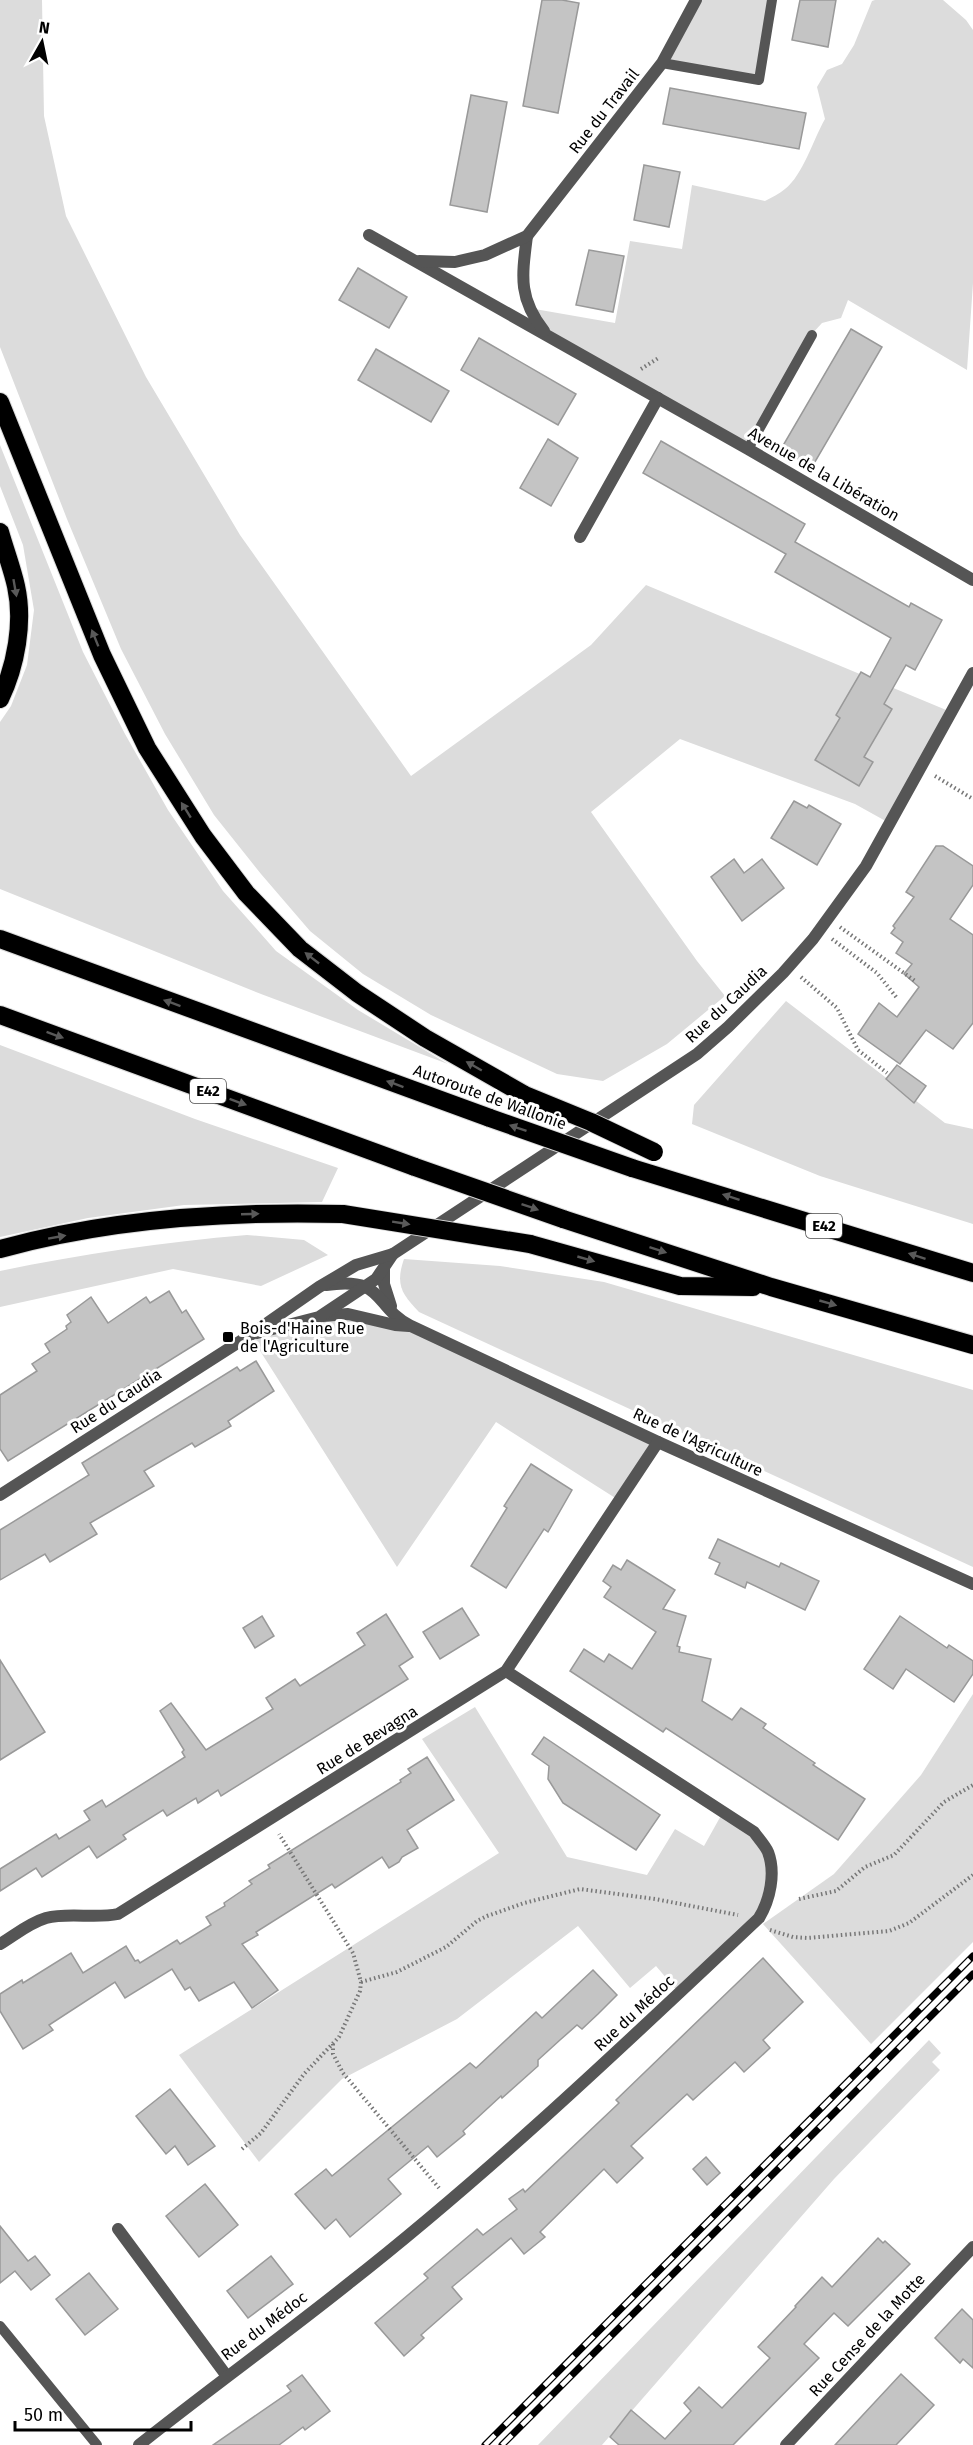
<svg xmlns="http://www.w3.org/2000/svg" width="973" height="2445" font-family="'Fira Sans',sans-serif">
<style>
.green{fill:#dcdcdc}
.building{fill:#c4c4c4;stroke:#999;stroke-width:1.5}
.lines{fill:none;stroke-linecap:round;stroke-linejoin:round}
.motorway-casing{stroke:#dbdbdb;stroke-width:20}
.path{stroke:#777;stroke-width:4;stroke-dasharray:1.5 3;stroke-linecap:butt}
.service{stroke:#555;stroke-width:10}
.minor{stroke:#555;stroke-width:12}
.motorway{stroke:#000;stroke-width:18}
.rail-casing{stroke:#000;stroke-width:7}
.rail{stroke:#fff;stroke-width:4.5;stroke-dasharray:14;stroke-linecap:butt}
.motorway-bridge-casing{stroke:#dbdbdb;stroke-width:20;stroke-linecap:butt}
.motorway-bridge{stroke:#000;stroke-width:18}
.oneway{fill:#595959}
.poi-dot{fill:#000;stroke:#fff;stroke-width:2}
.labels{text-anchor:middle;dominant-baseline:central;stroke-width:6;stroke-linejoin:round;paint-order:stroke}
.shield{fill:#fff;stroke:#4c4c4c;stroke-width:1.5}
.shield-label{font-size:15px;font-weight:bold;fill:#000}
.street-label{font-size:16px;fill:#000;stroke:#fff}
.poi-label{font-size:16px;fill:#000;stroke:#fff;text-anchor:start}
</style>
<rect width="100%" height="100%" fill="#fff"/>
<!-- green -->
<g class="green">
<path d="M 0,0 L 42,0 L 44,116 L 66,216 L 146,377 L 240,535 L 411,776 L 591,645 L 646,585 L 951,712 L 891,824 L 855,804 L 680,739 L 591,812 L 697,961 L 725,996 L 667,1044 L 603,1081 L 557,1074 L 431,1015 L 363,974 L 310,931 L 261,874 L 214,815 L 165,734 L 121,649 L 67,519 L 0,347 Z"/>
<path d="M 696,0 L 772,0 L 759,80 L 662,63 Z"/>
<path d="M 875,0 L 943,0 L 966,20 L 973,30 L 973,283 L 967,370 L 848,300 L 841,318 L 822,323 L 811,335 L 748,449 L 548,336 L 529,308 L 615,323 L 630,241 L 682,249 L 692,185 L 765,201 C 772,197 779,194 785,189 C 803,175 813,140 825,119 L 817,87 L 827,70 L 842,64 L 854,45 L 872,1 Z"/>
<path d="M 0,445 L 83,652 L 125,734 L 168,810 L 223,891 L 276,951 L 358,1010 L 448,1064 L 261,994 L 0,889 L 0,722 L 11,706 L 27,665 L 34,610 L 23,545 L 0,486 Z"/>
<path d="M 786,1001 L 945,1123 L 973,1129 L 973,1224 L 820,1176 L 692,1124 L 694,1105 Z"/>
<path d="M 0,1045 L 195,1119 L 338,1168 L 322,1202 L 184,1205 L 88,1218 L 0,1237 Z"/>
<path d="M 247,1235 L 304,1240 L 328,1255 L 261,1286 L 173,1269 L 0,1307 L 0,1271 C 82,1254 164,1242 247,1235 Z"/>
<path d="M 404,1259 L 500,1266 L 604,1282 L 973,1390 L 973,1567 L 419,1312 C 402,1294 395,1285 404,1259 Z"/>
<path d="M 319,1317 L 395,1325 L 658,1442 L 620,1501 L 496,1422 L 397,1567 L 250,1335 Z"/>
<path d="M 973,1694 L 973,1942 L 871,2044 L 763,1924 L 834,1874 L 921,1775 Z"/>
<path d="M 475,1707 L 567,1857 L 647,1875 L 675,1829 L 704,1846 L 723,1812 L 768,1851 L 765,1907 L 679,1993 L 656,1966 L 630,1988 L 578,1926 L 457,2019 L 342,2079 L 259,2162 L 179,2055 L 499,1853 L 422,1739 Z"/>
<path d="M 929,2040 L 941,2053 L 932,2062 L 940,2070 L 834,2179 L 602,2445 L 538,2445 Z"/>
</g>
<!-- building -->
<g class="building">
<path d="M 542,0 L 562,0 L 579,3 L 558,113 L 523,106 Z"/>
<path d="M 800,0 L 836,0 L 828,47 L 792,40 Z"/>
<path d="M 670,88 L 806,113 L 799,149 L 663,124 Z"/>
<path d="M 471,95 L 507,102 L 487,212 L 450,205 Z"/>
<path d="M 644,165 L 680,172 L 669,227 L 634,220 Z"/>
<path d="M 589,250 L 624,256 L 613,312 L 576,305 Z"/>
<path d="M 358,268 L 407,297 L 389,328 L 339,300 Z"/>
<path d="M 851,329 L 882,347 L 812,467 L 781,449 Z"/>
<path d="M 479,338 L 576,394 L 558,425 L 461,370 Z"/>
<path d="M 376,349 L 449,391 L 431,422 L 358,380 Z"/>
<path d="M 548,439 L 578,458 L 551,506 L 520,488 Z"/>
<path d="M 661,441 L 805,524 L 795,542 L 909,607 L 911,603 L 942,620 L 915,670 L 906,665 L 884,704 L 892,709 L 864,757 L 873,762 L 859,786 L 815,760 L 840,718 L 836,715 L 861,672 L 870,677 L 891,638 L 775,572 L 786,554 L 643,473 Z"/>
<path d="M 794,801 L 807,808 L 809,805 L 841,824 L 817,865 L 771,838 Z"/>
<path d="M 936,846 L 943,846 L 973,866 L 973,885 L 950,919 L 973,935 L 973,1023 L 953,1049 L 926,1030 L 900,1064 L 858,1034 L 879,1003 L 897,1017 L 919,987 L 904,974 L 912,964 L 896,953 L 903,942 L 891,933 L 895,928 L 893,926 L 914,897 L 906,892 Z"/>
<path d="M 734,859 L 744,873 L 762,859 L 784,888 L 742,921 L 711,877 Z"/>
<path d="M 897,1065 L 926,1086 L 914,1103 L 886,1079 Z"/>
<path d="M 169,1291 L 182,1313 L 186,1310 L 204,1339 L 8,1461 L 0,1449 L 0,1395 L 37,1371 L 32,1364 L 50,1352 L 45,1344 L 67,1329 L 66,1326 L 71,1322 L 67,1315 L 91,1297 L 108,1323 L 146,1297 L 150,1303 Z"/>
<path d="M 256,1361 L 274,1391 L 228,1421 L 231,1426 L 195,1447 L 192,1443 L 144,1471 L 154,1486 L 90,1523 L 97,1534 L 50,1562 L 45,1554 L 0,1580 L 0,1530 L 89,1475 L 82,1463 L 237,1367 L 240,1371 Z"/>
<path d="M 531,1464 L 572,1490 L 548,1532 L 544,1529 L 506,1588 L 471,1566 L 507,1508 L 504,1506 Z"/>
<path d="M 718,1539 L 779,1567 L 781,1563 L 819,1581 L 805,1610 L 747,1582 L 745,1588 L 715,1574 L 720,1563 L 709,1558 Z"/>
<path d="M 627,1560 L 675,1590 L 663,1609 L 686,1616 L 677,1646 L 680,1647 L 679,1652 L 711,1659 L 702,1701 L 732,1720 L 741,1708 L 766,1724 L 763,1728 L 815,1763 L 813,1765 L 865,1799 L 838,1840 L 666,1728 L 663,1732 L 570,1671 L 584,1649 L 604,1662 L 609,1654 L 632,1669 L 656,1632 L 604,1597 L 611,1587 L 603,1581 L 613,1565 L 621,1570 Z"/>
<path d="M 462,1608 L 479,1635 L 440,1659 L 423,1632 Z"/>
<path d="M 386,1614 L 413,1657 L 399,1666 L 408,1679 L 221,1796 L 218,1790 L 198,1803 L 196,1798 L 167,1816 L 163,1810 L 123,1835 L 126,1839 L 97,1858 L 89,1846 L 42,1877 L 36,1868 L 0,1891 L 0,1869 L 56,1834 L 59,1839 L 90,1820 L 84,1811 L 102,1800 L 106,1807 L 185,1757 L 182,1752 L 184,1750 L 160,1711 L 171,1703 L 206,1750 L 273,1709 L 266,1698 L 295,1679 L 300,1686 L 365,1645 L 357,1633 Z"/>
<path d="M 262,1616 L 274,1636 L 255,1648 L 243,1628 Z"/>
<path d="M 900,1616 L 947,1648 L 949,1645 L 973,1661 L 973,1674 L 954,1702 L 906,1669 L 893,1689 L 864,1669 Z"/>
<path d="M 0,1660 L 45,1732 L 0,1760 Z"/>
<path d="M 544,1737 L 660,1815 L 636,1850 L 563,1803 L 548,1779 L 549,1766 L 532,1754 Z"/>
<path d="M 427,1757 L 454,1800 L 407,1830 L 418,1848 L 402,1857 L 399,1862 L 389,1868 L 382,1857 L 335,1888 L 332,1884 L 256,1932 L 258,1935 L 242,1944 L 278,1990 L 252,2008 L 234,1982 L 199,2001 L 190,1987 L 185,1990 L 172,1969 L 125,1998 L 115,1982 L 49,2025 L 53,2030 L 23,2049 L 0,2011 L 0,1994 L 22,1980 L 23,1983 L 71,1953 L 83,1973 L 126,1946 L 135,1961 L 138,1960 L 140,1963 L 177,1940 L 180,1944 L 211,1925 L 206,1917 L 225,1906 L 224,1903 L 252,1884 L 249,1881 L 270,1868 L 268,1865 L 401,1782 L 400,1780 L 411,1773 L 408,1769 Z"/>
<path d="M 763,1958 L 803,2002 L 763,2040 L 770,2048 L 744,2072 L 735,2062 L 693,2100 L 687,2094 L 631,2146 L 643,2158 L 617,2183 L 604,2169 L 540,2232 L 545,2237 L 524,2254 L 511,2238 L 452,2287 L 462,2299 L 421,2335 L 424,2338 L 404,2356 L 375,2323 L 428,2278 L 424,2274 L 477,2229 L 483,2235 L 517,2209 L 509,2199 L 523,2189 L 525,2192 L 619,2103 L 616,2100 Z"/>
<path d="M 593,1970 L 617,1995 L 598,2014 L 582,2029 L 577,2025 L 560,2040 L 538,2060 L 538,2066 L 502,2098 L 501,2096 L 463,2131 L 465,2134 L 437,2157 L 428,2146 L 388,2179 L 401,2194 L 350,2237 L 336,2219 L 325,2229 L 295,2194 L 326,2169 L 332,2176 L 470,2063 L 476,2068 L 536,2012 L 542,2018 Z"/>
<path d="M 170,2089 L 215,2146 L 188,2165 L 175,2146 L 166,2154 L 136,2116 Z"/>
<path d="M 706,2157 L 720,2173 L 707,2185 L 693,2169 Z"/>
<path d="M 205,2184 L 238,2225 L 199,2257 L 166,2216 Z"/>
<path d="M 0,2226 L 28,2261 L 35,2256 L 50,2275 L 31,2290 L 15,2271 L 0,2283 Z"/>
<path d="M 878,2238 L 883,2243 L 885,2241 L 910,2264 L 848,2326 L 834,2313 L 804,2344 L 819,2358 L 733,2445 L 619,2445 L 610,2437 L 631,2410 L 665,2439 L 691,2411 L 684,2403 L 699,2387 L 722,2408 L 770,2358 L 758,2347 L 796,2307 L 795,2306 L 822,2277 L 832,2287 Z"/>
<path d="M 271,2256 L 293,2284 L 248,2318 L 227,2291 Z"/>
<path d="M 89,2273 L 118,2309 L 85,2335 L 56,2299 Z"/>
<path d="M 962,2309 L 973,2320 L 973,2368 L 963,2359 L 960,2363 L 935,2338 Z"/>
<path d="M 901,2374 L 934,2405 L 896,2445 L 835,2445 Z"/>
<path d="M 302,2375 L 330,2411 L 305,2430 L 303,2427 L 279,2445 L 213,2445 L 291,2391 L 287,2386 Z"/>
</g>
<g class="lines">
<!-- motorway casing -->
<g class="motorway-casing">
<g id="motorway">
<path d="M 0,402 L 102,655 L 147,748 L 203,836 L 246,893 L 300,949 L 357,993 L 425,1038 L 525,1095"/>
<path d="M 0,532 C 5,550 12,568 16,586 C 24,622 16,666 0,699"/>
<path d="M 0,939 L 490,1118"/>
<path d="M 0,1015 L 415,1167"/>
<path d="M 632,1168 L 973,1273"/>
<path d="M 563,1219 L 771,1287 L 973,1345"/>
<path d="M 530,1244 L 680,1286 L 753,1287"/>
<path d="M 0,1249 C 108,1219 231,1211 343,1214"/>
</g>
</g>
<!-- path -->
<g class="path">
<path d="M 641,369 L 660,357"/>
<path d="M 935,776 L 973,799"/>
<path d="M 840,927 L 915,981"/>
<path d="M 832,939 L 877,973 L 897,998"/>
<path d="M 801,977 L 837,1008 L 858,1050 L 887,1073"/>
<path d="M 799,1899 L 836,1891 L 865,1867 L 894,1855 L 944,1802 L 973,1785"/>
<path d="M 770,1930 L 793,1937 L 807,1938 L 889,1931 L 909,1923 L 973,1875"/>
<path d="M 361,1982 L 397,1972 L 446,1947 L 477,1921 L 487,1916 L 524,1903 L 580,1889 L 655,1899 L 738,1915"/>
<path d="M 333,2044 L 333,2054 L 343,2073 L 439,2188"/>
<path d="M 242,2149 L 261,2133 L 304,2074 L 339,2037 L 360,1991 L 361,1982 L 353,1953 L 279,1834"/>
</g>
<!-- service -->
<g class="service">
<path d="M 662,63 L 759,80 L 772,0"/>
<path d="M 748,449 L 812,335"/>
<path d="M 0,2326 L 97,2445"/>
</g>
<!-- minor -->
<g class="minor">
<path d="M 369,235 L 748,449 L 973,580"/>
<path d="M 527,236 C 522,276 518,298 544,331"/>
<path d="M 419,261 L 455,262 L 485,255 L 527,236 L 662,63 L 696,0"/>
<path d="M 580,537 L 658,398"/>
<path d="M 384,1269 L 384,1284 L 391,1306"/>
<path d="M 326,1285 C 386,1276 372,1306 411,1326 L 658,1442 L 973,1584"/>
<path d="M 323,1316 L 348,1314 L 395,1325 L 409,1326"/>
<path d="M 257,1333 L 319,1317 L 376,1279 L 393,1254"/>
<path d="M 0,1495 L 250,1335 L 319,1287 L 356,1265 L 393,1254 L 697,1054 L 728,1027 L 783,973 L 813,939 L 866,866 L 973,673"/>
<path d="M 0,1944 C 15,1935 29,1923 46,1918 C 69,1912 95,1919 118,1914 L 506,1671 L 658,1442"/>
<path d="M 118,2229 L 226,2375"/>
<path d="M 139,2445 C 208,2390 279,2339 348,2284 C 492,2171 625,2044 759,1918 C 770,1900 776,1873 768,1852 C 765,1845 758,1838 754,1832 L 506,1671"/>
<path d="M 786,2445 L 973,2247"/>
</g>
<!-- motorway -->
<use href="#motorway" class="motorway"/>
<!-- rail casing -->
<g class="rail-casing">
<g id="rail">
<path d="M 485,2445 L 973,1956"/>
<path d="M 502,2445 L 973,1974"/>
</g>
</g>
<!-- rail -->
<use href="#rail" class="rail"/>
<!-- motorway-bridge casing -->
<g class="motorway-bridge-casing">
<g id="motorway-bridge">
<path d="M 525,1095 L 591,1122 L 654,1152"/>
<path d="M 490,1118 L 632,1168"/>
<path d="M 415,1167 L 563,1219"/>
<path d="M 343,1214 L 530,1244"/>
</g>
</g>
<!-- motorway-bridge -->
<use href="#motorway-bridge" class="motorway-bridge"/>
</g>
<!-- one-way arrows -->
<defs><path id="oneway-solid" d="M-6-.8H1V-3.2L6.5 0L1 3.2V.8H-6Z" transform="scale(1.5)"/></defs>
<g class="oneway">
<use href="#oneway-solid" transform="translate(15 588) rotate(80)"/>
<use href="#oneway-solid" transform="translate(95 638) rotate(-112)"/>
<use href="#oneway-solid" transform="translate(186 810) rotate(-122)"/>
<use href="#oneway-solid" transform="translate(312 958) rotate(-142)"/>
<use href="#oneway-solid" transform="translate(172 1003) rotate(-160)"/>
<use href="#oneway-solid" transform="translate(55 1035) rotate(20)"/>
<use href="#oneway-solid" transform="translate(474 1066) rotate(-150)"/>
<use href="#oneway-solid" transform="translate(395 1084) rotate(-160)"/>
<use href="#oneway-solid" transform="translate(238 1102) rotate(20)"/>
<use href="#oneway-solid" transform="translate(518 1128) rotate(-161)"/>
<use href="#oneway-solid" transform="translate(731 1197) rotate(-162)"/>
<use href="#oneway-solid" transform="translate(530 1207) rotate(19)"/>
<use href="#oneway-solid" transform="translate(250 1214) rotate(-2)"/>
<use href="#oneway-solid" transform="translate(401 1223) rotate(9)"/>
<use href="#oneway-solid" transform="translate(57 1237) rotate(-10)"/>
<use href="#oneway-solid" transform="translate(658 1250) rotate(18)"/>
<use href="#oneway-solid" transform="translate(917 1256) rotate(-162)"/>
<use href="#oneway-solid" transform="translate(586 1259) rotate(16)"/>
<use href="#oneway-solid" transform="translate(828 1303) rotate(16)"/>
</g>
<!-- markers -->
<rect class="poi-dot" x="222" y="1331" width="12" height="12" rx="3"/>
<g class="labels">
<!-- shield labels -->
<g class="shield">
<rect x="190" y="1079" width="36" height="24" rx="4.5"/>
<rect x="806" y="1214" width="36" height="24" rx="4.5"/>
</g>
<g class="shield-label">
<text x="208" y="1091">E42</text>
<text x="824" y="1226">E42</text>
</g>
<!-- street labels -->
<g class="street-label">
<text transform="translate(604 111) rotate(-52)">Rue du Travail</text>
<text transform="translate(824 474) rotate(30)">Avenue de la Libération</text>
<text transform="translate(726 1004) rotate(-43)">Rue du Caudia</text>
<text transform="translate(490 1097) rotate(20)">Autoroute de Wallonie</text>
<text transform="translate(116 1401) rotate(-33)">Rue du Caudia</text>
<text transform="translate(698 1442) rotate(25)">Rue de l'Agriculture</text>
<text transform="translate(367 1740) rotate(-32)">Rue de Bevagna</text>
<text transform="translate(634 2013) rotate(-43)">Rue du Médoc</text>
<text transform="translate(264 2326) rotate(-37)">Rue du Médoc</text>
<text transform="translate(867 2335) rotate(-47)">Rue Cense de la Motte</text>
</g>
<!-- poi labels -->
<g class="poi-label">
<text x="240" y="1328">Bois-d'Haine Rue<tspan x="240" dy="18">de l'Agriculture</tspan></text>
</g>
</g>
<!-- north arrow -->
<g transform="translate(42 42) rotate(9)" stroke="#ffffff" stroke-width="4.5" paint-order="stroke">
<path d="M0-4.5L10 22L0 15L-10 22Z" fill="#000000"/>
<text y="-9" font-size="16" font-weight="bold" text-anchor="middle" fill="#000000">N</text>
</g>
<!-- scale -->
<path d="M15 2421v9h176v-9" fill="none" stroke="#000000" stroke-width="3"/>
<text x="24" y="2421" font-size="18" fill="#000000" stroke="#ffffff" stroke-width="4.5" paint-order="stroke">50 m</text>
</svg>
